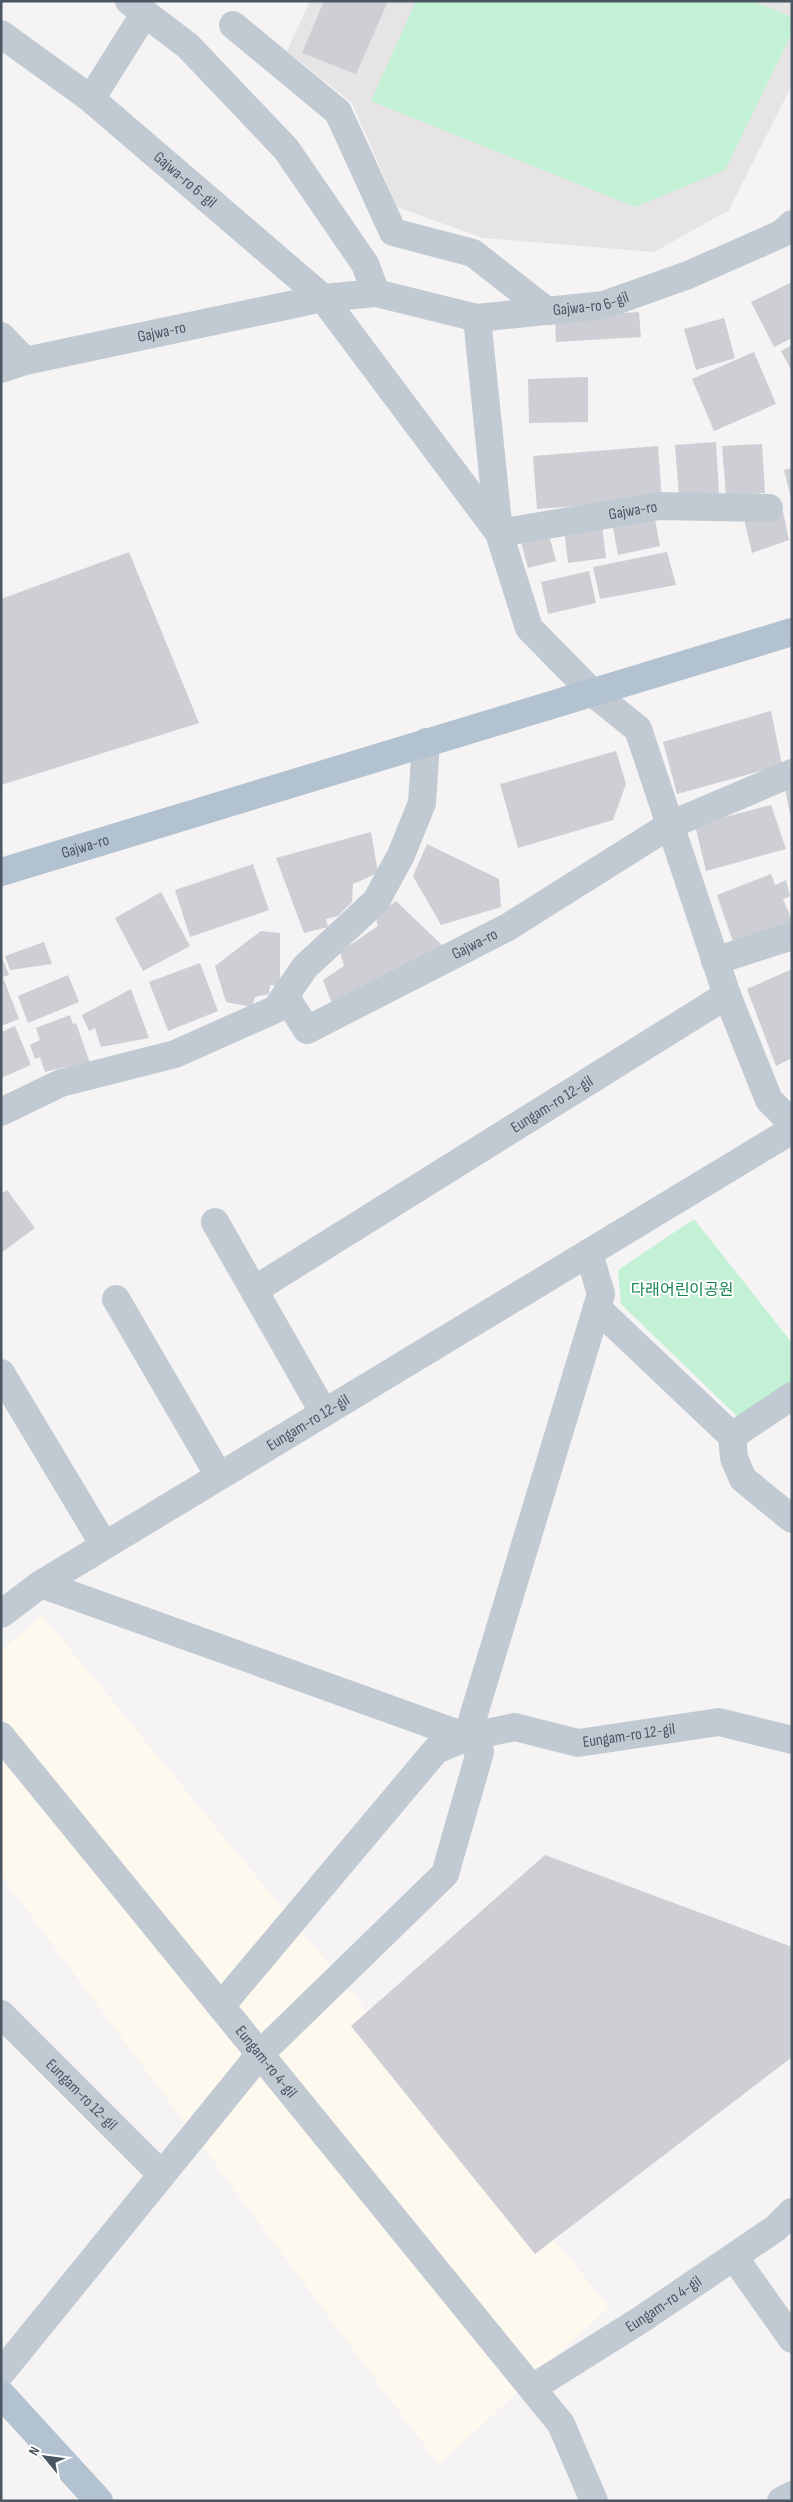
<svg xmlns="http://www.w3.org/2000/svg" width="793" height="2502" font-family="'Sofia Sans Condensed','Noto Sans KR',sans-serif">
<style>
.commercial{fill:#fdf9ef}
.education{fill:#e6e4e5}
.green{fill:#c3f1d5}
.building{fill:#cdcfd5}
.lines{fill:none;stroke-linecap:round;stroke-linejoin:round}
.minor{stroke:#c1cad2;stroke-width:28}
.major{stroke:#b3c2d1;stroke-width:28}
.labels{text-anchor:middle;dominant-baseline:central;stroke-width:4;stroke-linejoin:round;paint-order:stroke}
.street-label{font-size:16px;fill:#4a5661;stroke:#fff}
.park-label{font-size:16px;fill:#17864f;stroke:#fff}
</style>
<rect width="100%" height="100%" fill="#f5f3f3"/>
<!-- commercial -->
<path class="commercial" d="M 42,1615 L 609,2307 L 439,2465 L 1,1875 L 1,1651 Z"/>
<!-- education -->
<path class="education" d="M 310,1 L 792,1 L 792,85 L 729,210 L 654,252 L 483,238 L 397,207 L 352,103 L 287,51 Z"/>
<!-- green -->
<g class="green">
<path d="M 416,1 L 752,1 L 792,17 L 792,33 L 725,170 L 635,207 L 371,101 Z"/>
<path d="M 694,1219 L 792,1343 L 792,1386 L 740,1419 L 621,1304 L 618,1270 Z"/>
</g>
<!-- building -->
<g class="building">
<path d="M 324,1 L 388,1 L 356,74 L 302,53 Z"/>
<path d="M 792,282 L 792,338 L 774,347 L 751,302 Z"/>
<path d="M 639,312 L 641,337 L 556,342 L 555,317 Z"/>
<path d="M 724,318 L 735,358 L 696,370 L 684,329 Z"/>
<path d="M 792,345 L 792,372 L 781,351 Z"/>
<path d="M 754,352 L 776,404 L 714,431 L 692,379 Z"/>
<path d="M 588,377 L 588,422 L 529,423 L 528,379 Z"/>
<path d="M 716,442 L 719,494 L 679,497 L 675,445 Z"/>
<path d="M 762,444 L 765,493 L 726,496 L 722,446 Z"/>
<path d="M 658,446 L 662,500 L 537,509 L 533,456 Z"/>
<path d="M 792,468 L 792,498 L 791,498 L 784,470 Z"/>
<path d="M 783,512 L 789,540 L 752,553 L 743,514 Z"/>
<path d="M 654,514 L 660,546 L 618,555 L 612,522 Z"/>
<path d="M 602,525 L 606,558 L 568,563 L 564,530 Z"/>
<path d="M 549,535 L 556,561 L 528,568 L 521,542 Z"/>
<path d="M 129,552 L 199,723 L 1,785 L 1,599 Z"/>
<path d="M 667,552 L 676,585 L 600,599 L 593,567 Z"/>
<path d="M 589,571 L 596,603 L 548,614 L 541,582 Z"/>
<path d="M 771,711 L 782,765 L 677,794 L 663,742 Z"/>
<path d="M 616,751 L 626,784 L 613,820 L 518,848 L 500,784 Z"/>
<path d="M 792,782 L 792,818 L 791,818 L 784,785 Z"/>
<path d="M 771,805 L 786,849 L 706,871 L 695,825 Z"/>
<path d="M 371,832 L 378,873 L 353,884 L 352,902 L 338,916 L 326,919 L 328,927 L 304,933 L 276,858 Z"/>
<path d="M 427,844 L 499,879 L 501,907 L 441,925 L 413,876 Z"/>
<path d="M 253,864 L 269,910 L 190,937 L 175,890 Z"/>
<path d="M 771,874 L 775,885 L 786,880 L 790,896 L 783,899 L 792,920 L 792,930 L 735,948 L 717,895 Z"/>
<path d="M 161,892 L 190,946 L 143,971 L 115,918 Z"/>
<path d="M 396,901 L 446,949 L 332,1004 L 323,980 L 344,966 L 340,952 L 378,926 L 375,916 Z"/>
<path d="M 261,931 L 280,933 L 280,986 L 270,985 L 269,994 L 255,997 L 252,1007 L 226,1002 L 215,966 Z"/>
<path d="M 44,942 L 52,964 L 10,970 L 5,956 Z"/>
<path d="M 1,955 L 9,975 L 3,977 L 19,1019 L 1,1026 Z"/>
<path d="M 200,963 L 218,1011 L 168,1031 L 149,982 Z"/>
<path d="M 792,969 L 792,1058 L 776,1066 L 747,989 Z"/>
<path d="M 68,975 L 79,1002 L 28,1023 L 18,996 Z"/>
<path d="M 131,989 L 149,1038 L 101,1047 L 95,1028 L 89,1031 L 82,1015 Z"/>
<path d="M 70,1015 L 73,1024 L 76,1023 L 90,1063 L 67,1073 L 65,1067 L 45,1072 L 40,1057 L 35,1059 L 30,1045 L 40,1040 L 36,1028 Z"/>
<path d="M 15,1026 L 31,1065 L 1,1078 L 1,1032 Z"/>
<path d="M 7,1190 L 35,1228 L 1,1253 L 1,1194 Z"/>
<path d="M 545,1855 L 792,1947 L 792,2057 L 535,2254 L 351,2026 Z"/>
</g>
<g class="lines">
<!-- minor -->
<g class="minor">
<path d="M 129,1 L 188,46 L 286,149 L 365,264 L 376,293"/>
<path d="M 233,25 L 338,112 L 393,232 L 473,253 L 547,311"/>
<path id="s1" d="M 1,34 L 91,99 L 323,298 L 499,533 L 659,506 L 769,508"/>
<path d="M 91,99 L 145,13"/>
<path d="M 477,318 L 499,533 L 529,628 L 592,692 L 638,729 L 727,995 L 769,1100 L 792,1123"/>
<path d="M 1,336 L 25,361"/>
<path id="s2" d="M 1,369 L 25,361 L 323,298 L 376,293 L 477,318 L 604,305 L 688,275 L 781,234 L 792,224"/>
<path d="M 715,961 L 792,936"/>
<path id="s3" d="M 285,996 L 307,1030 L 508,927 L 670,825 L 792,773"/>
<path d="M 1,1112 L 61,1083 L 175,1054 L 276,1009 L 305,967 L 376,901 L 401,855 L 422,803 L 426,742"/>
<path d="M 215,1222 L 324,1413"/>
<path id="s4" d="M 254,1290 L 727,995"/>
<path d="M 116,1299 L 219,1476"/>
<path d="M 597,1308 L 732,1436 L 734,1458 L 743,1479 L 792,1519"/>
<path d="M 1,1373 L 104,1545"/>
<path d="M 732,1436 L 792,1396"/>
<path id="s5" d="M 41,1584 L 467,1737 L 515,1727 L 578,1743 L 719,1722 L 792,1740"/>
<path id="s6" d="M 1,1614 L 41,1584 L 792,1130"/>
<path id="s7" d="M 1,1736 L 561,2424 L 594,2501"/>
<path d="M 467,1737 L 601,1294 L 589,1253"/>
<path d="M 221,2006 L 436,1750 L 467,1737"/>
<path id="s8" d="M 1,2014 L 161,2174"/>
<path d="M 734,2257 L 792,2339"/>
<path d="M 1,2373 L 260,2054 L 445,1874 L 480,1752 L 467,1737"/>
<path id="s9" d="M 532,2388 L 642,2319 L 776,2228 L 792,2212"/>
<path d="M 781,2501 L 792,2495"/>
</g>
<!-- major -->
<g class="major">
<path id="s10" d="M 1,872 L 792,632"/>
<path d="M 1,2394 L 99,2501"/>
</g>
</g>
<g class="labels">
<!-- street labels -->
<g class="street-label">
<text stroke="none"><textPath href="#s1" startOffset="235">Gajwa-ro 6-gil</textPath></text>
<text stroke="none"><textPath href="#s2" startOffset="602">Gajwa-ro 6-gil</textPath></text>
<text stroke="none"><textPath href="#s2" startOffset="165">Gajwa-ro</textPath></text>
<text stroke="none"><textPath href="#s1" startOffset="846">Gajwa-ro</textPath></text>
<text stroke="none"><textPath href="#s10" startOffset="88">Gajwa-ro</textPath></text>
<text stroke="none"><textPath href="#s3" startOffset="229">Gajwa-ro</textPath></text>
<text stroke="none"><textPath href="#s4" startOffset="351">Eungam-ro 12-gil</textPath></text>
<text stroke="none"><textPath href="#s6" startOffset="362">Eungam-ro 12-gil</textPath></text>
<text stroke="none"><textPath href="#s5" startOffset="618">Eungam-ro 12-gil</textPath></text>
<text stroke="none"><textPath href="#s7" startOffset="420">Eungam-ro 4-gil</textPath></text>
<text stroke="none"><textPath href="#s8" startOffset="114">Eungam-ro 12-gil</textPath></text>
<text stroke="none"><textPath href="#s9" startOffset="156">Eungam-ro 4-gil</textPath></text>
</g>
<!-- park labels -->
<g class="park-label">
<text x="682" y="1290">다래어린이공원</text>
</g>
</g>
<!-- border -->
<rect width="793" height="2502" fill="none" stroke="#4a5661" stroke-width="5"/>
<!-- north arrow -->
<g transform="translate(45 2457) rotate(299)" stroke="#ffffff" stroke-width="4" paint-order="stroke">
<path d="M0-4L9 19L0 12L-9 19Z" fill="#4a5661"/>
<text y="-8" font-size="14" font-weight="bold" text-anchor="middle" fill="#4a5661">N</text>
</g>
</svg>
